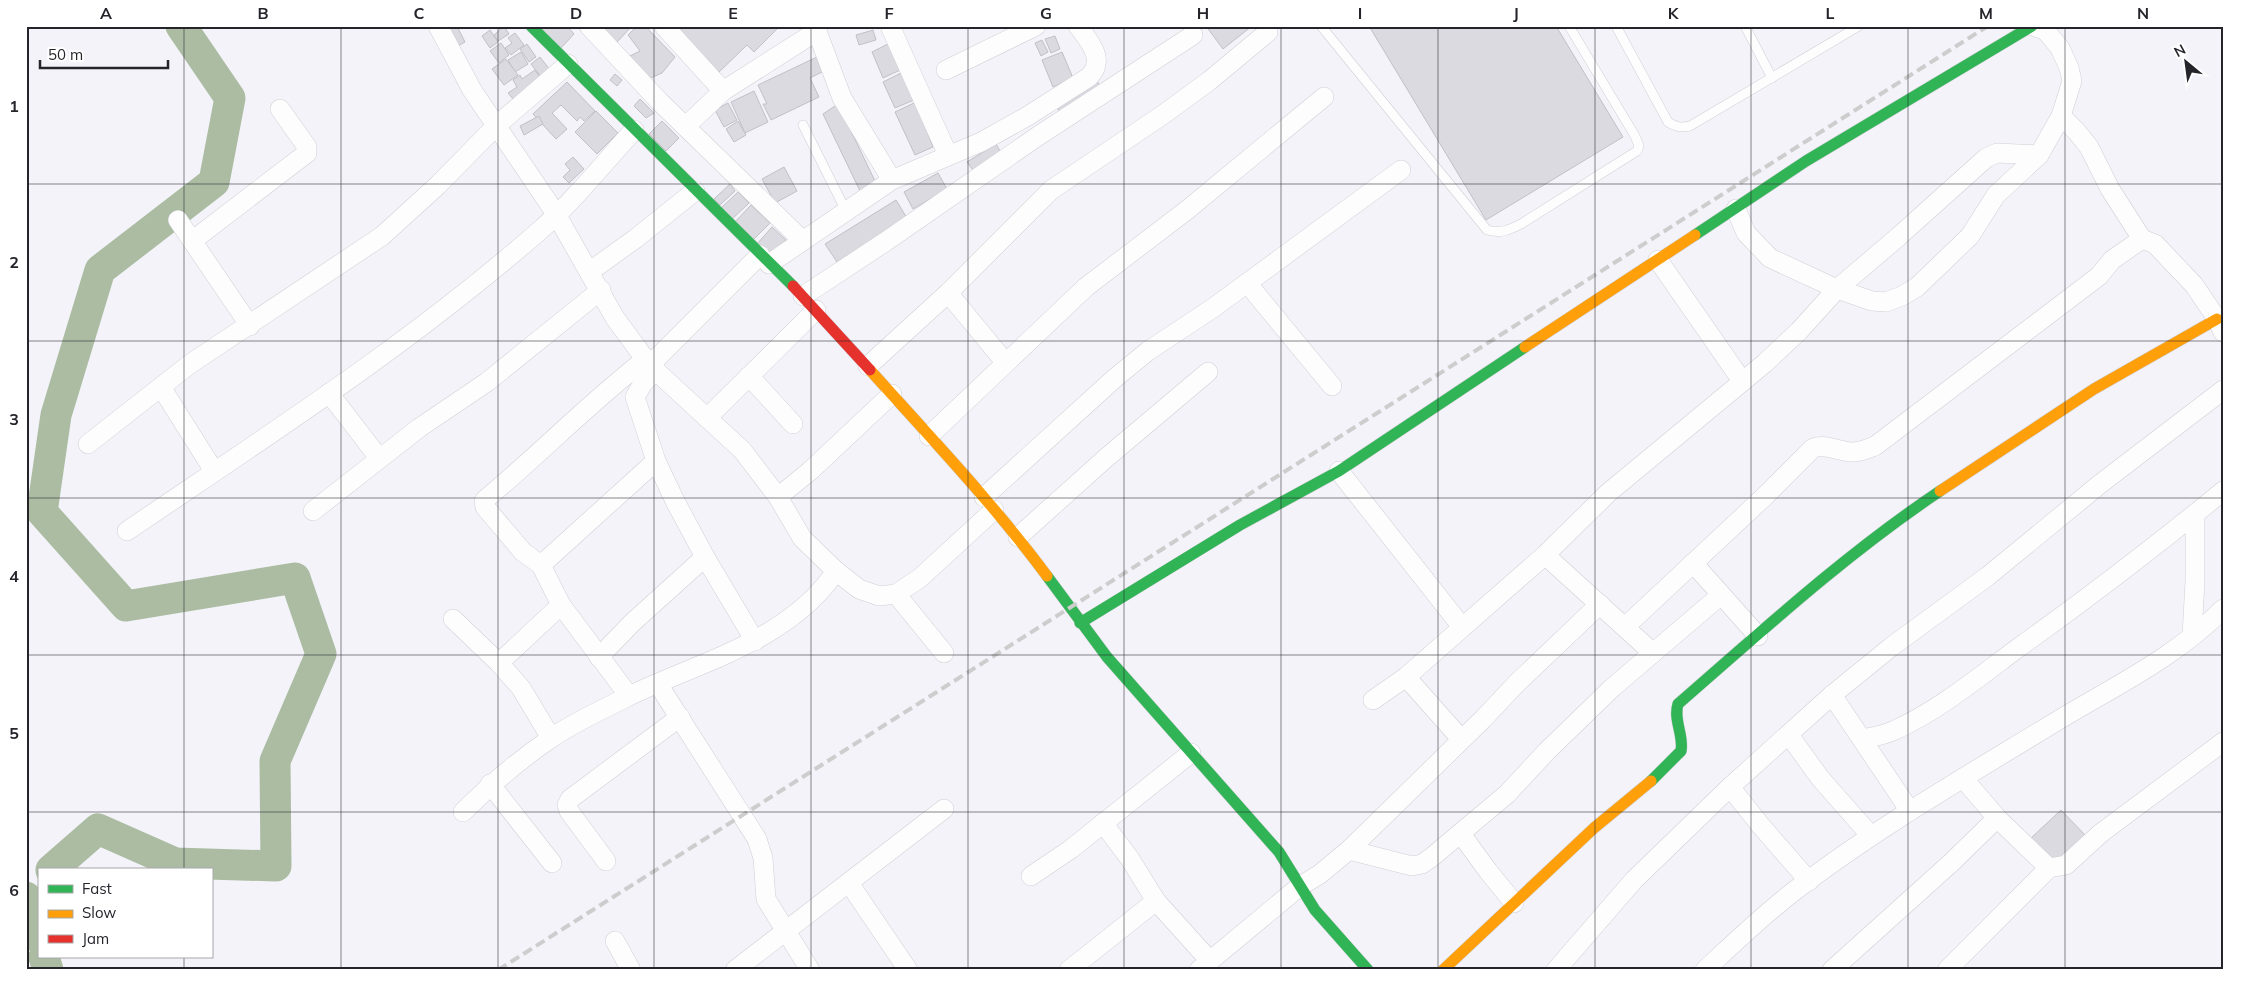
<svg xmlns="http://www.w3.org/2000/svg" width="2249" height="996" font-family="Mulish,sans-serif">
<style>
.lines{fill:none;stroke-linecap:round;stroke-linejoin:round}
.river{stroke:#abbca2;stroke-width:31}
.building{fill:#dadae0;stroke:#c0c0c6}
.lane-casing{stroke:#cfcfd5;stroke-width:10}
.street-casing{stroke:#cfcfd5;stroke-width:20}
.fast-casing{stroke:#cfcfd5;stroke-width:12}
.slow-casing{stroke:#cfcfd5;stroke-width:12}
.jam-casing{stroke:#cfcfd5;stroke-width:12}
.lane{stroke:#fdfdfe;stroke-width:9}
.street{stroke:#fdfdfe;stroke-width:19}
.fast{stroke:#30b455;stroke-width:11}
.slow{stroke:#ff9f0a;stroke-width:11}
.jam{stroke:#e5322d;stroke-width:11}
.rail{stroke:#cdcdce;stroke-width:4;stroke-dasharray:10 5;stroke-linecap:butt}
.grid{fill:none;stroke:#25242b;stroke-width:1;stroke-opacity:0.55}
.neatline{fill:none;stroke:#25242b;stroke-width:2}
.grid-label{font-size:16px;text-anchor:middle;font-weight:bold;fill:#25242b}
</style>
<rect width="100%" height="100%" fill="#f3f3f9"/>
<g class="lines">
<!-- river -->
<g class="river">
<path d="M 51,870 L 98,829 L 175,863 L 276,866 L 275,761 L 321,654 L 295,578 L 126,606 L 42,512 L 56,415 L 100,270 L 214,182 L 230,98 L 181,26"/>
<path d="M 26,897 L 39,938"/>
<path d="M 44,957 L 48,970"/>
</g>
</g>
<!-- building -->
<g class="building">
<path d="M 445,26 L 457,26 L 465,42 L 456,47 Z"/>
<path d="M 497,26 L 504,26 L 509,34 L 498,41 L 494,35 L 500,30 Z"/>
<path d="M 538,26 L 567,26 L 574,34 L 561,48 Z"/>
<path d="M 601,26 L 632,26 L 617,42 Z"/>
<path d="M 637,26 L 645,26 L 675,57 L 662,73 L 646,80 L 626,58 L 640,51 L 628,35 Z"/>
<path d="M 671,26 L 780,26 L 754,52 L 747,45 L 717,74 Z"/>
<path d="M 1206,26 L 1252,26 L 1223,49 Z"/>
<path d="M 1369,26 L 1556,26 L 1623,137 L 1486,220 Z"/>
<path d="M 490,30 L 498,42 L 490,48 L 482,36 Z"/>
<path d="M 873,30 L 876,40 L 859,45 L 856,35 Z"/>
<path d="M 515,33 L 524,45 L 511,55 L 505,48 L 512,43 L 508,38 Z"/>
<path d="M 1055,36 L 1060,49 L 1051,53 L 1045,39 Z"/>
<path d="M 1042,40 L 1048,52 L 1041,56 L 1035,43 Z"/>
<path d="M 501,43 L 509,55 L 499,63 L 490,51 Z"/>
<path d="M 890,43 L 900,70 L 883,78 L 872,52 Z"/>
<path d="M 527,44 L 536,57 L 529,62 L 520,49 Z"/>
<path d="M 521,52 L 528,64 L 515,72 L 508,60 Z"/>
<path d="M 1062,52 L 1073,78 L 1053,87 L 1042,60 Z"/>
<path d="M 540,57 L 550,70 L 541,77 L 531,64 Z"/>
<path d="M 817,57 L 824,71 L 810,78 L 819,97 L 771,120 L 763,104 L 767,104 L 758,85 Z"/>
<path d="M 506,59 L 518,75 L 504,85 L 492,69 Z"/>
<path d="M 535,70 L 542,80 L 513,99 L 508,93 L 517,87 L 513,80 L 520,75 L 522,79 Z"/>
<path d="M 903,72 L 914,100 L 895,108 L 883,82 Z"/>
<path d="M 615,74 L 622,80 L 617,86 L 610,80 Z"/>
<path d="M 1097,81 L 1103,91 L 1062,116 L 1056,105 Z"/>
<path d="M 567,82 L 595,111 L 584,121 L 580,117 L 577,121 L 561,105 L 552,113 L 567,129 L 556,139 L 533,114 Z"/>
<path d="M 754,91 L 768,122 L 745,133 L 731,102 Z"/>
<path d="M 640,99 L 654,113 L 646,118 L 634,106 Z"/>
<path d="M 916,102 L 933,147 L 915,155 L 895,112 Z"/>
<path d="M 728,103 L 737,120 L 724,127 L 715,110 Z"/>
<path d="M 838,104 L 875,181 L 860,191 L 823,114 Z"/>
<path d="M 596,111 L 618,133 L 597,154 L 575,132 Z"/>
<path d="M 539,116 L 543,124 L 524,135 L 520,126 Z"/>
<path d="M 662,121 L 679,138 L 666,151 L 649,134 Z"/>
<path d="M 738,121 L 746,135 L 734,142 L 726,129 Z"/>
<path d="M 996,144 L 1003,156 L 975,173 L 967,162 Z"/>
<path d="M 573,157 L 584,169 L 569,183 L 563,177 L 570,170 L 565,164 Z"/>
<path d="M 784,167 L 797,191 L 775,203 L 762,179 Z"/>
<path d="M 938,173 L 947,189 L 913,209 L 904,192 Z"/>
<path d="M 730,184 L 735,191 L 720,205 L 714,199 Z"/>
<path d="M 738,192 L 749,203 L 731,220 L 720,209 Z"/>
<path d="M 896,200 L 907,218 L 837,262 L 825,244 Z"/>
<path d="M 751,205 L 770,223 L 753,240 L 735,222 Z"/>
<path d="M 772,227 L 786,240 L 772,257 L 757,244 Z"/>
<path d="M 2061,810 L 2087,837 L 2057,865 L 2031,838 Z"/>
</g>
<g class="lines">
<!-- lane casing -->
<g class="lane-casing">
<g id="lane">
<path d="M 1321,26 L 1487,230 C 1501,234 1509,230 1521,224 L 1637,151 L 1639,146 L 1635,136 L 1569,26"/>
<path d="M 1616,26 L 1668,122 C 1676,127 1681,128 1690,126 L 1859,26"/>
<path d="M 1745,26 L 1772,78"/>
<path d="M 803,125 L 846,211"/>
</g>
</g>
<!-- street casing -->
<g class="street-casing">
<g id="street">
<path d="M 438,26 L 472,90 L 556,214 L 615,318 L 640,352 L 656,371 L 742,450 L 778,497 L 802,538 L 836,571 L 859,589 L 879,596 L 896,594 L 920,578 L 994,510"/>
<path d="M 589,26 L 659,101 L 802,240"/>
<path d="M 664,26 L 723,91"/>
<path d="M 815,26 L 842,98 L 892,180"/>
<path d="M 890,26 L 948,155"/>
<path d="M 946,70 L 1036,26"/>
<path d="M 2061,116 L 2077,132 L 2089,147 L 2110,189 L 2142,239 L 2155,244 L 2194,285 L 2217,319 L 2223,332"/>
<path d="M 686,126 L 723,91 L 817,31"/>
<path d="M 1736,209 L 1746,233 L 1770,258 L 1837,289 L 1872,301 L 1886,302 L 1902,296 L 1917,287 L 1970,236 L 1996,195 L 2039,155 L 2061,116 L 2072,81 L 2069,68 L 2060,48 L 2046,31 L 2033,26"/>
<path d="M 178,220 L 250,326"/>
<path d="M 192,241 L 307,153 L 307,147 L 280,109"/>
<path d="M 1658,260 L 1742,381"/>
<path d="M 769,264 L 892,180 L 981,142 L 1026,117 L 1089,77 C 1106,60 1090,42 1078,26"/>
<path d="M 589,272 L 635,239 L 695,191"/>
<path d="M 1247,283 L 1332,386"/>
<path d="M 948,293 L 1005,362"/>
<path d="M 803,296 L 885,242 L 1038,136 L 1193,35"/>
<path d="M 651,364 L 760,255"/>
<path d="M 868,366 L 948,293 L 1051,190 L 1164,114 L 1209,81 L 1268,32"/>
<path d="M 656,371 L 643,383 L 635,397 L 656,461 L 675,501 L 705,557 L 755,641"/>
<path d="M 749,376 L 793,424"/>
<path d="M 161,387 L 214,471"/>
<path d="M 329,393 L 379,458"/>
<path d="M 707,418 L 816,310"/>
<path d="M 929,436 L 1086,287 L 1187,210 L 1324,97"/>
<path d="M 88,444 L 190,364 L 382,236 L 438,185 L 496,126 L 568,64"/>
<path d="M 1339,471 L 1462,627"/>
<path d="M 778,497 L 810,471 L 892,394"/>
<path d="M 984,497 L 1115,378 L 1148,351 L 1213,308 L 1401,170"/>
<path d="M 313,511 L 419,428 L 487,382 L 601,290"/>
<path d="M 127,531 C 267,436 410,344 538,232 C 573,202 603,164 634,130"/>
<path d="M 1018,537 L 1106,458 L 1208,372"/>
<path d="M 1545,555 L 1653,653"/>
<path d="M 1693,563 L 1758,636"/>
<path d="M 541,565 L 656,461"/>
<path d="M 896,594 L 944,653"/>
<path d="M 453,619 L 499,663 L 521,688 L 551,738"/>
<path d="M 1626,626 L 1764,497 L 1813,448 C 1826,443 1839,452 1852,452 C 1861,452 1867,449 1875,446 L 2099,276 L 2112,260 L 2142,239"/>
<path d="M 2192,636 L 2195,581 L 2195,516"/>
<path d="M 599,657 L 633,622 L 705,557"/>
<path d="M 499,663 L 561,605"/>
<path d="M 1406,677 L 1461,739"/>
<path d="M 658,684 L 757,839 L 763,858 L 766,899 L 810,970"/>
<path d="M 1832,695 L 1910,811"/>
<path d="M 629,696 L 561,605 L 541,565 L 523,552 L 485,507 L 484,501 L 487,498 C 541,453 590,402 646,359"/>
<path d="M 1373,700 L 1406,677 L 1545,555 L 1608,493 L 1765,363 L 1799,331 L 1837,289 L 1898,237 L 1986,158 L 1997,153 L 2039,155"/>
<path d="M 1789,735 L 1820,778 L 1871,836"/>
<path d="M 1862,739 C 1873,737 1885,735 1895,730 C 1939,710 1979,677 2018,648 C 2088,598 2156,546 2223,491"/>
<path d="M 1963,778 L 1997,818 L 2049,868"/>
<path d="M 490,784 L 552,863"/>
<path d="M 1730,787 L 1761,826 L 1809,881"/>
<path d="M 463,812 C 490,785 519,760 550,739 C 574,722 602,710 627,697 C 699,662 789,641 836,571"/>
<path d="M 1103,823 L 1130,859 L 1156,901 L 1210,961"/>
<path d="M 1461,834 L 1488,871 L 1514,903"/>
<path d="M 1349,850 L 1412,866 L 1422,864 L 1432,857 L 1507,794 L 1547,751 L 1612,688 L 1721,595"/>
<path d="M 606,861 L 569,811 L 567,805 L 570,799 L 680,717"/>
<path d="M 1031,876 L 1071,849 L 1191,753"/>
<path d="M 849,883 L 908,970"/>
<path d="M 615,941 L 631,970"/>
<path d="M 735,970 L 944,809"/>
<path d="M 1069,970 L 1156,901"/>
<path d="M 1199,970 L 1299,887 L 1320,874 L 1349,850 L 1483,719 L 1517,683 L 1600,604"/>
<path d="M 1556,970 L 1634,880 L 1730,787 L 1832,695 L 1891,647 L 1988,576 L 2100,484 L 2223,390"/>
<path d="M 1705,970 C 1734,943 1762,916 1793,892 C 1876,828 1967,776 2057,721 C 2113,687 2176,657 2223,609"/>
<path d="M 1832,970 L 1952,862 L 1997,818"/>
<path d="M 1947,970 L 2049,868 L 2066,865 L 2101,833 L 2223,742"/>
</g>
</g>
<!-- fast casing -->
<g class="fast-casing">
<g id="fast">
<path d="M 531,26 L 793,286"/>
<path d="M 1695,235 L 1806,161 L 2032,26"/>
<path d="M 1047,576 L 1107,657 L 1279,852 L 1315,910 L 1368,970"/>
<path d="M 1080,623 L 1240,525 L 1339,471 L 1525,347"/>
<path d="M 1651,781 L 1681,751 C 1684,735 1673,720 1678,704 C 1763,630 1846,554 1940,491"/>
</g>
</g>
<!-- slow casing -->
<g class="slow-casing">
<g id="slow">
<path d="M 1525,347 L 1695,235"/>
<path d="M 870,370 C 930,437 993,503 1047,576"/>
<path d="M 1940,491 L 2094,389 L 2217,319"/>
<path d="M 1443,970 L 1594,828 L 1651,781"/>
</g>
</g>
<!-- jam casing -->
<g class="jam-casing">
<path id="jam" d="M 793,286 L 870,370"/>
</g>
<!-- lane -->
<use href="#lane" class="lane"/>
<!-- street -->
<use href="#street" class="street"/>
<!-- fast -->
<use href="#fast" class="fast"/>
<!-- slow -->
<use href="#slow" class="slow"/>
<!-- jam -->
<use href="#jam" class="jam"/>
<!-- rail -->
<path class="rail" d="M 498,970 L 1988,26"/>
</g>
<!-- grid -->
<path class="grid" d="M 184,26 L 184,870M 341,26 L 341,970M 498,26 L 498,970M 654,26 L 654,970M 811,26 L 811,970M 968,26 L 968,970M 1124,26 L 1124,970M 1281,26 L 1281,970M 1438,26 L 1438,970M 1595,26 L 1595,970M 1751,26 L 1751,970M 1908,26 L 1908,970M 2065,26 L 2065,970M 26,184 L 2223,184M 26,341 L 2223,341M 26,498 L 2223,498M 26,655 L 2223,655M 26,812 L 2223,812M 184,957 L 184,970"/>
<!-- border -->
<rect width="2249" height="996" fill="none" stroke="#ffffff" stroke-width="55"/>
<!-- legend -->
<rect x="38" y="868" width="175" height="90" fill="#ffffff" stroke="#a8a7aa"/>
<rect x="48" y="885" width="25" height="8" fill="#30b455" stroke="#a8a7aa"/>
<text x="82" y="894" font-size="15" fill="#25242b">Fast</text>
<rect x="48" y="910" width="25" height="8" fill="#ff9f0a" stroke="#a8a7aa"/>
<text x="82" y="918" font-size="15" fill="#25242b">Slow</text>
<rect x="48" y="935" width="25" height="8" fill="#e5322d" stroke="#a8a7aa"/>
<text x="82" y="944" font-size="15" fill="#25242b">Jam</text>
<!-- north arrow -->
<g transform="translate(2186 62) rotate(331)" stroke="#ffffff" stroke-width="4" paint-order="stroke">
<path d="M0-4L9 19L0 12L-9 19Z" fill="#25242b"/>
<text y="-8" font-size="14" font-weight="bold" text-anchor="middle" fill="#25242b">N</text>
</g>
<!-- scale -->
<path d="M40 60v8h128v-8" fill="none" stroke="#25242b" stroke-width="2.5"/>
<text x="48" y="60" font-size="15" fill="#25242b" stroke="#ffffff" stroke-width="4" paint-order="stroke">50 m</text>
<rect x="28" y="28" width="2194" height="940" class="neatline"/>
<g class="grid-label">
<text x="106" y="19">A</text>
<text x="263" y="19">B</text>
<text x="419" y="19">C</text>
<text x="576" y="19">D</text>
<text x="733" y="19">E</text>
<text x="889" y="19">F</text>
<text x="1046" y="19">G</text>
<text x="1203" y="19">H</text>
<text x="1360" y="19">I</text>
<text x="1516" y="19">J</text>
<text x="1673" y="19">K</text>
<text x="1830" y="19">L</text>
<text x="1986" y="19">M</text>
<text x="2143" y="19">N</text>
<text x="14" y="112">1</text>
<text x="14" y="268">2</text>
<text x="14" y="425">3</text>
<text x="14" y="582">4</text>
<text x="14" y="739">5</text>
<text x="14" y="896">6</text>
</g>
</svg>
